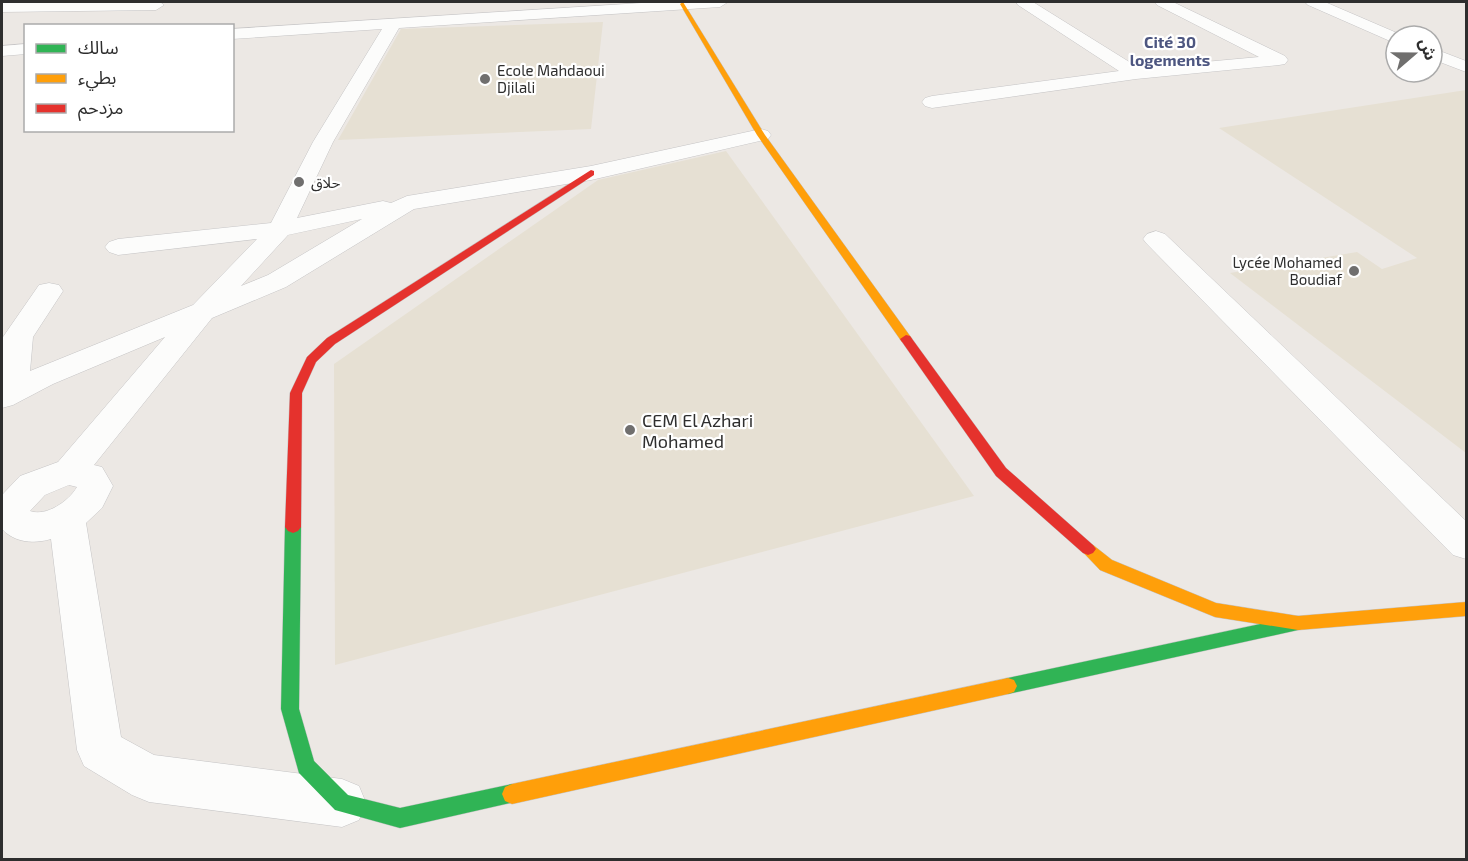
<svg xmlns="http://www.w3.org/2000/svg" width="1468" height="861" font-family="'Exo 2','Noto Sans Arabic',sans-serif">
<style>
.education{fill:#e6e0d3}
.lines{fill:none;stroke-linecap:round;stroke-linejoin:round}
.street-casing{stroke:#c5c4c5;stroke-width:1}
.fast-casing{stroke:#c5c4c5;stroke-width:1}
.slow-casing{stroke:#c5c4c5;stroke-width:1}
.jam-casing{stroke:#c5c4c5;stroke-width:1}
.street{fill:#fcfcfb;fill-rule:evenodd}
.fast{fill:#30b455;fill-rule:evenodd}
.slow{fill:#ff9f0a;fill-rule:evenodd}
.jam{fill:#e5322d;fill-rule:evenodd}
.poi-dot{fill:#706f6e;stroke:#fff;stroke-width:2}
.labels{text-anchor:middle;dominant-baseline:central;stroke-width:4.5;stroke-linejoin:round;paint-order:stroke}
.far-poi-label{font-size:15px;fill:#2e2e2e;stroke:#fff;text-anchor:start}
.far-neighbourhood-label{font-size:16px;font-weight:bold;fill:#4d5680;stroke:#fff}
.poi-label{font-size:18px;fill:#2e2e2e;stroke:#fff;text-anchor:start}
</style>
<rect width="100%" height="100%" fill="#ece8e4"/>
<!-- education -->
<g class="education">
<path d="M 603,22 L 591,129 L 338,140 L 401,29 Z"/>
<path d="M 1466,90 L 1466,453 L 1230,273 L 1357,252 L 1382,269 L 1417,258 L 1219,128 Z"/>
<path d="M 726,151 L 974,496 L 335,665 L 334,364 L 598,180 Z"/>
</g>
<g class="lines">
<!-- street casing -->
<g class="street-casing">
<g id="street">
<path d="M 2,2 L 160,2 L 164,5 L 156,10 L 2,12 Z"/>
<path d="M 657,2 L 728,2 L 720,7 L 399,28 L 333,142 L 297,218 L 383,201 L 391,203 L 407,196 L 591,166 L 761,129 L 768,131 L 771,135 L 768,139 L 591,180 L 414,209 L 286,287 L 212,318 L 94,465 L 102,467 L 113,486 L 102,508 L 86,523 L 121,737 L 154,755 L 342,779 L 359,786 L 366,803 L 359,820 L 342,827 L 149,802 L 132,795 L 84,766 L 77,750 L 51,539 C 34,544 15,543 2,529 L 2,495 L 20,476 L 58,462 L 165,337 L 53,384 L 13,405 L 2,408 L 3,337 L 39,285 L 49,283 L 59,285 L 63,291 L 33,337 L 30,371 L 193,305 L 257,239 L 118,255 L 109,252 L 105,247 L 109,242 L 118,239 L 271,223 L 313,142 L 382,29 L 232,39 L 232,29 ZM 362,219 L 268,275 L 241,286 L 288,235 ZM 69,485 L 77,487 C 69,501 46,517 30,511 L 45,495 Z"/>
<path d="M 1016,2 L 1033,2 L 1139,68 L 1259,57 L 1157,5 L 1155,2 L 1173,2 L 1285,56 L 1288,60 L 1285,64 L 1279,65 L 1136,79 L 932,108 L 925,106 L 922,102 L 925,98 L 932,96 L 1119,71 L 1018,5 Z"/>
<path d="M 1305,2 L 1325,2 L 1404,36 L 1396,36 L 1396,42 L 1390,41 L 1308,5 Z"/>
<path d="M 26,44 L 26,54 L 2,56 L 2,46 Z"/>
<path d="M 1432,48 L 1466,61 L 1466,72 L 1432,59 Z"/>
<path d="M 1156,231 L 1165,234 L 1466,521 L 1466,559 L 1453,555 L 1147,244 L 1143,239 L 1147,234 Z"/>
</g>
</g>
<!-- fast casing -->
<g class="fast-casing">
<g id="fast">
<path d="M 293,521 L 298,523 L 301,527 L 299,709 L 314,761 L 348,795 L 400,808 L 512,784 L 519,787 L 522,794 L 519,801 L 400,828 L 335,810 L 299,773 L 281,709 L 285,527 L 288,523 Z"/>
<path d="M 1298,616 L 1304,618 L 1306,623 L 1304,628 L 1298,630 L 1008,694 L 1002,692 L 999,686 L 1002,680 L 1008,678 Z"/>
</g>
</g>
<!-- slow casing -->
<g class="slow-casing">
<g id="slow">
<path d="M 683,2 L 765,135 L 910,336 L 912,339 L 910,342 L 902,342 L 757,135 L 680,4 Z"/>
<path d="M 1088,543 L 1093,545 L 1112,560 L 1216,603 L 1298,616 L 1466,602 L 1466,616 L 1298,630 L 1215,617 L 1100,570 L 1080,549 L 1083,545 Z"/>
<path d="M 1008,678 L 1014,680 L 1017,686 L 1014,692 L 1008,694 L 512,804 L 505,801 L 502,794 L 505,787 L 512,784 Z"/>
</g>
</g>
<!-- jam casing -->
<g class="jam-casing">
<g id="jam">
<path d="M 591,170 L 594,171 L 594,175 L 335,344 L 316,362 L 302,393 L 301,527 L 298,531 L 293,533 L 288,531 L 285,527 L 290,393 L 307,357 L 327,338 Z"/>
<path d="M 906,335 L 910,336 L 1006,468 L 1093,545 L 1096,549 L 1093,553 L 1088,555 L 1083,553 L 996,476 L 900,339 Z"/>
</g>
</g>
<!-- street -->
<use href="#street" class="street"/>
<!-- fast -->
<use href="#fast" class="fast"/>
<!-- slow -->
<use href="#slow" class="slow"/>
<!-- jam -->
<use href="#jam" class="jam"/>
</g>
<!-- markers -->
<g class="poi-dot">
<circle cx="485" cy="79" r="6"/>
<circle cx="299" cy="182" r="6"/>
<circle cx="1354" cy="271" r="6"/>
<circle cx="630" cy="430" r="6"/>
</g>
<g class="labels">
<!-- far-poi labels -->
<g class="far-poi-label">
<text x="497" y="70">Ecole Mahdaoui<tspan x="497" dy="17">Djilali</tspan></text>
<text x="311" y="182">حلاق</text>
<text x="1342" y="262" text-anchor="end">Lycée Mohamed<tspan x="1342" dy="17">Boudiaf</tspan></text>
</g>
<!-- far-neighbourhood labels -->
<g class="far-neighbourhood-label">
<text x="1170" y="41">Cité 30<tspan x="1170" dy="18">logements</tspan></text>
</g>
<!-- poi labels -->
<g class="poi-label">
<text x="642" y="420">CEM El Azhari<tspan x="642" dy="21">Mohamed</tspan></text>
</g>
</g>
<!-- border -->
<rect width="1468" height="861" fill="none" stroke="#2e2e2e" stroke-width="6"/>
<!-- legend -->
<rect x="24" y="24" width="210" height="108" fill="#ffffff" stroke="#ababab" stroke-width="1.5"/>
<rect x="36" y="44" width="30" height="9" fill="#30b455" stroke="#ababab" stroke-width="1.5"/>
<text x="78" y="54" font-size="18" fill="#2e2e2e">سالك</text>
<rect x="36" y="74" width="30" height="9" fill="#ff9f0a" stroke="#ababab" stroke-width="1.5"/>
<text x="78" y="84" font-size="18" fill="#2e2e2e">بطيء</text>
<rect x="36" y="104" width="30" height="9" fill="#e5322d" stroke="#ababab" stroke-width="1.5"/>
<text x="78" y="114" font-size="18" fill="#2e2e2e">مزدحم</text>
<!-- north arrow -->
<g transform="translate(1414 54) rotate(70)"><circle r="28" fill="#ffffff" stroke="#ababab" stroke-width="1.5"/>
<path d="M0-4.5L10 22L0 15L-10 22Z" fill="#706f6e"/>
<text y="-9" font-size="16" font-weight="bold" text-anchor="middle" fill="#2e2e2e">ش</text>
</g>
</svg>
